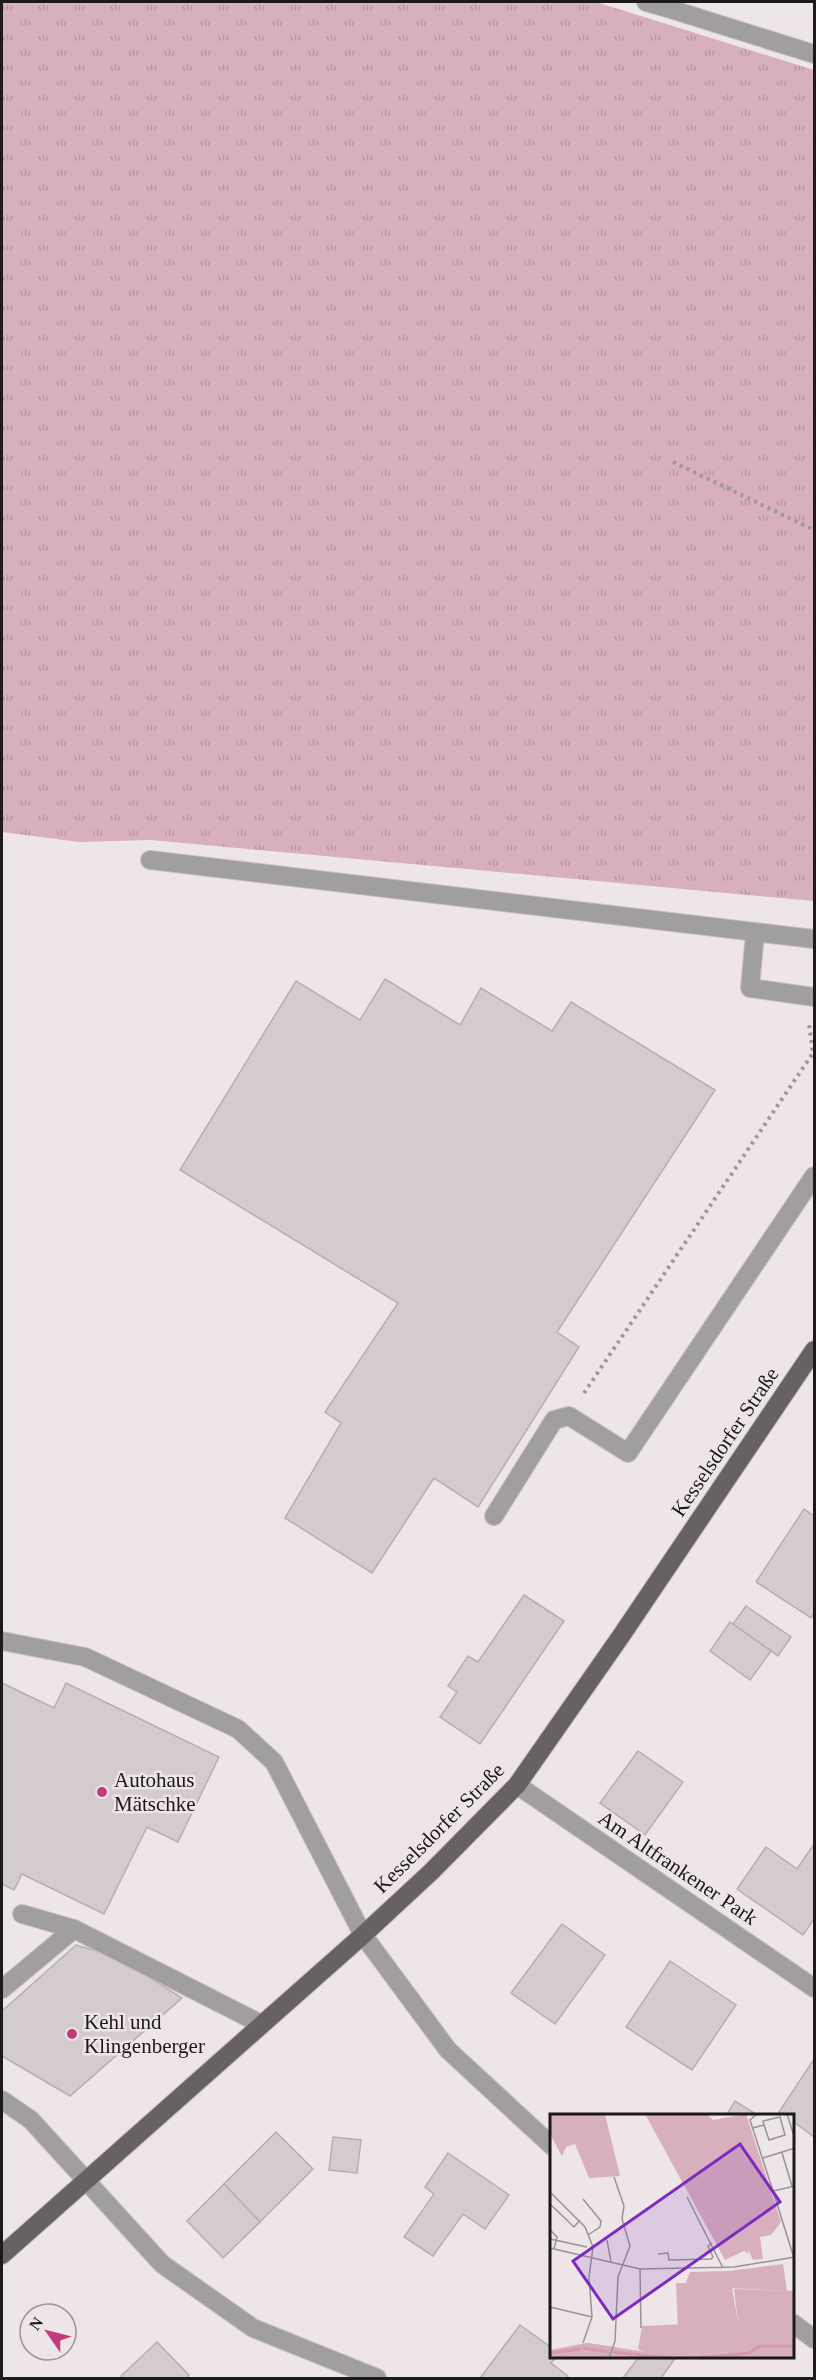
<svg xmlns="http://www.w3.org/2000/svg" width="816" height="2380" font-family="'Times New Roman',serif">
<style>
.grass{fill:url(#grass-tufts)}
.building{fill:#d4cbce;stroke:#b6aeb1;stroke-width:1.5}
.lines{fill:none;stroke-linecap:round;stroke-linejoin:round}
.minor-casing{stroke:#c7c0c2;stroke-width:20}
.major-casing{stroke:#c7c0c2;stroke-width:20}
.path{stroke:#9e9899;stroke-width:4;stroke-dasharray:3 4.5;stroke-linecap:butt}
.minor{stroke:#a19e9f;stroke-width:18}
.major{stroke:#676163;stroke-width:18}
.poi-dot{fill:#c33c7a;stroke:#ede5e7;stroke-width:2}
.labels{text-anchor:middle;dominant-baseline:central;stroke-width:5;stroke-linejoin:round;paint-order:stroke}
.street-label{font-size:21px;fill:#1c191a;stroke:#ede5e7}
.poi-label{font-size:21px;fill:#1c191a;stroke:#ede5e7;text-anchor:start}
.inset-river{fill:none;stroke:#d798ae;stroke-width:3}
.inset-road{fill:none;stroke:#999395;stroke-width:1.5}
.view{fill:#7b2cbf;fill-opacity:0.15;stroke:#7b2cbf;stroke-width:3}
.inset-edge{fill:none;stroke:#1c191a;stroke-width:3}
</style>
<defs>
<pattern id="grass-tufts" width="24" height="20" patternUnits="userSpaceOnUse" patternTransform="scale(1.5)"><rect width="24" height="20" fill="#d8afbd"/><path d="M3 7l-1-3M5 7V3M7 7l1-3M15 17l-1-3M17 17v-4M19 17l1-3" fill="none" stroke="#b996a2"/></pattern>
</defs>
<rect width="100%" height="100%" fill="#ede5e7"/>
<!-- grass -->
<path class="grass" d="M 2,2 L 596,2 L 814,70 L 814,901 L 151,840 L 79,842 L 2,832 Z"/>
<!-- building -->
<g class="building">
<path d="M 385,979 L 460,1025 L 481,988 L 552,1031 L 571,1002 L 715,1090 L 557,1332 L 579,1347 L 478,1507 L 434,1478 L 372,1573 L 285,1518 L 341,1423 L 325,1412 L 398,1303 L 180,1170 L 296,981 L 360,1020 Z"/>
<path d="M 804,1509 L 814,1516 L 814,1613 L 811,1618 L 756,1582 Z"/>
<path d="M 524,1595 L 564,1621 L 480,1744 L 440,1717 L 457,1692 L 448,1686 L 468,1656 L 478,1662 Z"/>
<path d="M 746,1606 L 791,1637 L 778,1656 L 733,1624 Z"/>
<path d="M 730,1622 L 771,1651 L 750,1680 L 710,1651 Z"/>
<path d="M 2,1683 L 54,1708 L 66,1683 L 219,1757 L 178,1842 L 147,1827 L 104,1914 L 22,1874 L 14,1890 L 2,1884 Z"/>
<path d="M 638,1751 L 683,1782 L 645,1835 L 600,1803 Z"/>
<path d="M 814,1844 L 814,1919 L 803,1935 L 737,1889 L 766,1847 L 797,1869 Z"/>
<path d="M 562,1924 L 605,1955 L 555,2024 L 511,1993 Z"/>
<path d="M 76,1945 L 117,1957 L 182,1998 L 70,2096 L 2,2056 L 2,2011 Z"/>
<path d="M 670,1961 L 736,2005 L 692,2070 L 626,2027 Z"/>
<path d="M 814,2059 L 814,2137 L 794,2122 L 794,2116 L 784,2116 L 779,2112 Z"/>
<path d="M 735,2101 L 754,2113 L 752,2116 L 726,2116 Z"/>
<path d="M 276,2132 L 313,2169 L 260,2222 L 224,2184 Z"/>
<path d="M 333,2137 L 361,2140 L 357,2173 L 329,2170 Z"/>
<path d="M 448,2153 L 509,2195 L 485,2229 L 463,2214 L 433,2256 L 404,2237 L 434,2194 L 425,2187 Z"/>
<path d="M 224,2184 L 260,2222 L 223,2258 L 187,2221 Z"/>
<path d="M 520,2325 L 552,2348 L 552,2358 L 555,2358 L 551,2363 L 568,2376 L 566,2378 L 480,2378 Z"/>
<path d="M 157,2342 L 189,2375 L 186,2378 L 123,2378 L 121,2376 Z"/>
<path d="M 638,2358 L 671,2358 L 674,2360 L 661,2378 L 623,2378 Z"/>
</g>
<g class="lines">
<!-- minor casing -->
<g class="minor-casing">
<g id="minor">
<path d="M 646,2 L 667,8"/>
<path d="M 669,2 L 667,8 L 814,54"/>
<path d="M 150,860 L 814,939"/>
<path d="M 755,933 L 750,988 L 814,997"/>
<path d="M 494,1516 L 554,1420 L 569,1416 L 628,1453 L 814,1176"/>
<path d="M 2,1641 L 85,1657 L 238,1729 L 274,1762 L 363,1935 L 448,2050 L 552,2146"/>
<path d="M 517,1785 L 814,1988"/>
<path d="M 22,1914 L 74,1929 L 261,2024"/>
<path d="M 2,1989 L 74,1929"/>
<path d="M 2,2100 L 31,2120 L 162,2264 L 253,2328 L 377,2378"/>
<path d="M 794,2324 L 814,2339"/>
</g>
</g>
<!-- major casing -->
<g class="major-casing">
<path id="major" d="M 2,2255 L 363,1935 L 431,1872 L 517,1785 L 621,1636 L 814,1350"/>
</g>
<!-- path -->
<g class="path">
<path d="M 673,462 L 814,530"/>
<path d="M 584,1393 L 813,1053 L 809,1024"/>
</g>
<!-- minor -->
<use href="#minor" class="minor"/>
<!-- major -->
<use href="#major" class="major"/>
</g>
<!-- markers -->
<g class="poi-dot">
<circle cx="102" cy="1792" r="6"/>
<circle cx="72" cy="2034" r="6"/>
</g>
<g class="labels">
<!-- street labels -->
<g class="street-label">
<text transform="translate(725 1442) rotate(-56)">Kesselsdorfer Straße</text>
<text transform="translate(439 1828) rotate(-45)">Kesselsdorfer Straße</text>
<text transform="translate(678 1868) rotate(34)">Am Altfrankener Park</text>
</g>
<!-- poi labels -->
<g class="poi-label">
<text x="114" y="1780">Autohaus<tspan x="114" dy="24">Mätschke</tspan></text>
<text x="84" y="2022">Kehl und<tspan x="84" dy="24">Klingenberger</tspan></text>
</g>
</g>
<!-- overview -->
<g transform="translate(550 2114)">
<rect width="244" height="244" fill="#ede5e7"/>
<path d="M 0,0 L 55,0 L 70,62 L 39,64 L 25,30 L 16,33 L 12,42 L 0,20 ZM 95,0 L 157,0 L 163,6 L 196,0 L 231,108 L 206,115 L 197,133 L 199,140 L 194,137 L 175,146 ZM 184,175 L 244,177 L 244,222 L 180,238 L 123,242 L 101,241 L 88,235 L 92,212 L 188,208 Z" fill="#d8afbd"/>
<path d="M 231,108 L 221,121 L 210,123 L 213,145 L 203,146 L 197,133 L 197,112 L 206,115 ZM 244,222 L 244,244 L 15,244 L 37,229 L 123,242 L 180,238 L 186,229 L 203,223 L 209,230 Z" fill="#d8afbd"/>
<path d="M 37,229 L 65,233 L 90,244 L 0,244 L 0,236 Z" fill="#d8afbd"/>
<path d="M 233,150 L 237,177 L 179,174 L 179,157 Z" fill="#d8afbd"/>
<path d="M 179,157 L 188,208 L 128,213 L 126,169 L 136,169 L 140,158 Z" fill="#d8afbd"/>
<path class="inset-river" d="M 33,234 L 59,238M 63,238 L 119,244M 0,239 L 31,235M 149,244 L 199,239 L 210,232 L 245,232"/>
<path class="inset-road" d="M 207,0 L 200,6 L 223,77M 237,0 L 245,25M 202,14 L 214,11 L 219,26 L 235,21 L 230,3 L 213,7 L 214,11M 232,39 L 242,72M 213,44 L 245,34M 0,78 L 35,113 L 43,133 L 39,163 L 42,203 L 33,229M 137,83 L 173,154M 33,85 L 51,107 L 50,113 L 38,121M 0,90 L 24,113 L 30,106M 0,116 L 7,123 L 4,135M 0,125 L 37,133M 57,126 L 61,148M 0,134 L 90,155 L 184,153 L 245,143M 108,140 L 118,139 L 119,146 L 161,145 L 163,143 L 158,132 L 162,129M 244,144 L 223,77 L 245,72M 90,155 L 91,214M 0,193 L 42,203M 59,244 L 65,227 L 68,163 L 80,132 L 72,105 L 74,92 L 64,63"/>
<path class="view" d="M 190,30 L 230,88 L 63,205 L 23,147 Z"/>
<rect width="244" height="244" class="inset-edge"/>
</g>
<!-- border -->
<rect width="816" height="2380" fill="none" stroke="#1c191a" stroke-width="6"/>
<!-- north arrow -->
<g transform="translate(48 2332) rotate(305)"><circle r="28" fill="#ede5e7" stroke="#999395" stroke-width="1.5"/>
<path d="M0-4.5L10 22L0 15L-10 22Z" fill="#c33c7a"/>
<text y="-9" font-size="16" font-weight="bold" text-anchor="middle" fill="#1c191a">N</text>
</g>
</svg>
